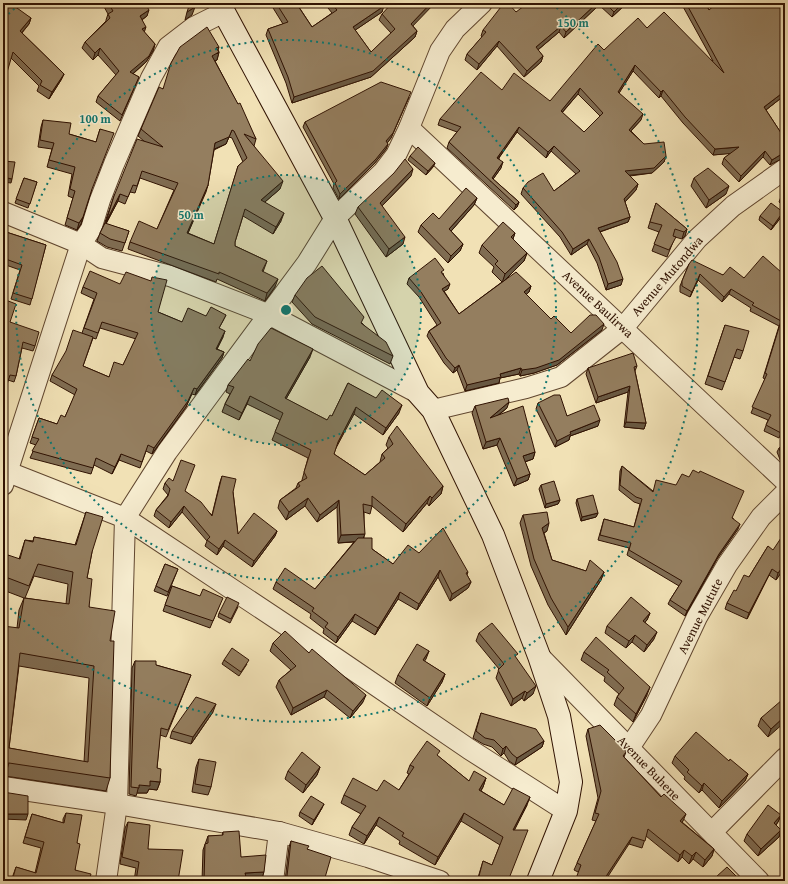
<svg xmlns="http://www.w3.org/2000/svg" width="788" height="884" font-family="'Gentium Book Plus',serif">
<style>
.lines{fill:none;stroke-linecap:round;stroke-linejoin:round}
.minor-casing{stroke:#60462f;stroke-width:22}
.secondary-casing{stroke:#301202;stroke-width:24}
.minor{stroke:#f6eccf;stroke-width:20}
.secondary{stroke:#f6eccf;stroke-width:22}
.wall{fill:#7f6c52;stroke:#301202;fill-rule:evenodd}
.shaded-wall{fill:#685842;stroke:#301202}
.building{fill:#947e5f;stroke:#301202;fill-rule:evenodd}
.ring{fill:none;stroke:#0f766e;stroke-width:2;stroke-dasharray:2 4}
.labels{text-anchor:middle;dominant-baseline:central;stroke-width:3;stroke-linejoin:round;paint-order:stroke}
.street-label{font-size:13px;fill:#301202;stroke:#f6eccf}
.centre{fill:#0f766e;stroke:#f6eccf;stroke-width:2}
.ring-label{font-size:12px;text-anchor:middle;font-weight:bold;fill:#0f766e;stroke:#f6eccf;stroke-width:3;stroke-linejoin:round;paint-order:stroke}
</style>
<rect width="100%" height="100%" fill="#f1e1b5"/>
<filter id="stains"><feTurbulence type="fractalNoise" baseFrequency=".005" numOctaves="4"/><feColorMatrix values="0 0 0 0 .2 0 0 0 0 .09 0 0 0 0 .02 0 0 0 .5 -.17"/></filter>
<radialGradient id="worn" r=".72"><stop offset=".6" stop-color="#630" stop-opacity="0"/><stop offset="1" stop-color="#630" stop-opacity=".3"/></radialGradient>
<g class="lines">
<!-- minor casing -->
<g class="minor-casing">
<g id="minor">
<path d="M 409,128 L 785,481"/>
<path d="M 3,212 L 81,244 L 102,258 L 170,276 L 270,315 L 418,393"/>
<path d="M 433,410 L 526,388 L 561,377 L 623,328 L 697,239 L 733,206 L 785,169"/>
<path d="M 3,470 L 125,518 L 337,659 L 469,749 L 566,811"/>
<path d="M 3,485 L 81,244 L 91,229 L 100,200 L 114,164 L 151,78 L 168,47 L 194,27 L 224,12"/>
<path d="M 539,656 L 759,881"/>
<path d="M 629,748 L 651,715 L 697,617 L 727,565 L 761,517 L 785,493"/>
<path d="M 3,787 L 117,804 L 279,832 L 368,857 L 440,881"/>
<path d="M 712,832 L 785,758"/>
<path d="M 106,881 L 117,804 L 125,518 L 167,452 L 307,263 L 335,218 L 383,172 L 396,155 L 409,128 L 440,51 L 455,29 L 482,3"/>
<path d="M 273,881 L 279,832"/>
</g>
</g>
<!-- secondary casing -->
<g class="secondary-casing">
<path id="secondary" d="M 219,3 L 335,218 L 418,393 L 433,410 L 493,535 L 539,656 L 559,716 L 571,782 L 566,811 L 538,881"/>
</g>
<!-- minor -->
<use href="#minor" class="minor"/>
<!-- secondary -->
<use href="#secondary" class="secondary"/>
</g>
<!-- wall -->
<g class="wall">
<path d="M 3,3 L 31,18 L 29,24 L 22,33 L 64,74 L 61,80 L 49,99 L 37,91 L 39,86 L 11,58 Z"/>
<path d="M 72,3 L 80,3 L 76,7 Z"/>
<path d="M 102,3 L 145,3 L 147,16 L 142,20 L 144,32 L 155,44 L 153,51 L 146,62 L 133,74 L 139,77 L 120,121 L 96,102 L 98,96 L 116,75 L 98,55 L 93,60 L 82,48 L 85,42 L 106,21 L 106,20 L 108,14 Z"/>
<path d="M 270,3 L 299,3 L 297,4 L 312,27 L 332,13 L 324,3 L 382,3 L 382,12 L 355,30 L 371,52 L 391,33 L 379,20 L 382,14 L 413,26 L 417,31 L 415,37 L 371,77 L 292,103 L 286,83 L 266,35 L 268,29 L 283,24 Z"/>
<path d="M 566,3 L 627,3 L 612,17 L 599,5 L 564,38 L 559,32 L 538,50 L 543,56 L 541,62 L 524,77 L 497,46 L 477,70 L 465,60 L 467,54 L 482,37 L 481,36 L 483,30 L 516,12 L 563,6 Z"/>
<path d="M 681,3 L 705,3 L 709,10 L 785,3 L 785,95 L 766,110 L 785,139 L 770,165 L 763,157 L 739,182 L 722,164 L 724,158 L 731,153 L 713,155 L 683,123 L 661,96 L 659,98 L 633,71 L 619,93 L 641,120 L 631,131 L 644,144 L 666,156 L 664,162 L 652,173 L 630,176 L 638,184 L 636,190 L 625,202 L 630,217 L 628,222 L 600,232 L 621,285 L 606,290 L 597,263 L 587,244 L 571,255 L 560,237 L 521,194 L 523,188 L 554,191 L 576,174 L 551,151 L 546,158 L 517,132 L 499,158 L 501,168 L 493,179 L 519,202 L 517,207 L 514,210 L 447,148 L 449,142 L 457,132 L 438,125 L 440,119 L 502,90 L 550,101 L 604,50 L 647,28 L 713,61 ZM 578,94 L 600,116 L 584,132 L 562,113 Z"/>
<path d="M 218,50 L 219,52 L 217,60 L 215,61 L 256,139 L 254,146 L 280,189 L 265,202 L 281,221 L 273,234 L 243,216 L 235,242 L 235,246 L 267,261 L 263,272 L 275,287 L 265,301 L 217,279 L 216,282 L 128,249 L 130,242 L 157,229 L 174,190 L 140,178 L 135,193 L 130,192 L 125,204 L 118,201 L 106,224 L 129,231 L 122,251 L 107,247 L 97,241 L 100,233 L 104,225 L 114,196 L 145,142 L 138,136 L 141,129 L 162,89 ZM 229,137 L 232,138 L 243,162 L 238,166 L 236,173 L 214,244 L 188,233 L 208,185 L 214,150 L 226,144 Z"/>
<path d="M 409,97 L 391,138 L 387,143 L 388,144 L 386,149 L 374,164 L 339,199 L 333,188 L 334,184 L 303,127 L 305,122 Z"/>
<path d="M 43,120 L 69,134 L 96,142 L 100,129 L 91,192 L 81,224 L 77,230 L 65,225 L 73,198 L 68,196 L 72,174 L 47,167 L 52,149 L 38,147 L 41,127 Z"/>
<path d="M 410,156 L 435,163 L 433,167 L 426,175 L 408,160 Z"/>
<path d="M 411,176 L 382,206 L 403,244 L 386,257 L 355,214 L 358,207 Z"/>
<path d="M 24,178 L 37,182 L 28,208 L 15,203 Z"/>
<path d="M 694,178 L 726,194 L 706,208 L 691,186 Z"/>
<path d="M 785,190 L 785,207 L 779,202 L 782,194 Z"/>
<path d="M 477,198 L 474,205 L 451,231 L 463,244 L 460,251 L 448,263 L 418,232 L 421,225 L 439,219 Z"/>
<path d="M 656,203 L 687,229 L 685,236 L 682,239 L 675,237 L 667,257 L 652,251 L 659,232 L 648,228 Z"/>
<path d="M 783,212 L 782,216 L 771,230 L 759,220 L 760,216 Z"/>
<path d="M 3,231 L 46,245 L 30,305 L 11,299 L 20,270 L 3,264 Z"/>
<path d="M 515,233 L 513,239 L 527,253 L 524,261 L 506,279 L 531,286 L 529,292 L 526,294 L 551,319 L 571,333 L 602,330 L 557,365 L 534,373 L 520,376 L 519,374 L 500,378 L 499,383 L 465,391 L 457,370 L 453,373 L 444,363 L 427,336 L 429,331 L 437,325 L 419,297 L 407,284 L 409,278 L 443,273 L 448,289 L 444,291 L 459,314 L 502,282 L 492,272 L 494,267 L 479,253 L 482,245 Z"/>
<path d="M 689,264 L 723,275 L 744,278 L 781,272 L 785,268 L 785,425 L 779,438 L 764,431 L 768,420 L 751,413 L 765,379 L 763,378 L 779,326 L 750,311 L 751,308 L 729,294 L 722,302 L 698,280 L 690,297 L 680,292 L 680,286 Z"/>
<path d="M 83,287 L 158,312 L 182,322 L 206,316 L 226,315 L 223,321 L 219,328 L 223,337 L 217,349 L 224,352 L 222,358 L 195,395 L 192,394 L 186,407 L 152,454 L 146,451 L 140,468 L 119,460 L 112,474 L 94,465 L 91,474 L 30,458 L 36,445 L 30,443 L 39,418 L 57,424 L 65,417 L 75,395 L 50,381 L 52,375 L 82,333 L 94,299 L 81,293 ZM 100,328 L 136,339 L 123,365 L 109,377 L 83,366 L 93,338 L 96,339 Z"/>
<path d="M 295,295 L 362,323 L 393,356 L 390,364 L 312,324 L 292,302 Z"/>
<path d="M 10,322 L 35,346 L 33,351 L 22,348 L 16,376 L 14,382 L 8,380 Z"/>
<path d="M 725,325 L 743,351 L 740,359 L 734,357 L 722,390 L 705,384 Z"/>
<path d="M 310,357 L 286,399 L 327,420 L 332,416 L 348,383 L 399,413 L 383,435 L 354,414 L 336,447 L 334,454 L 365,475 L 380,462 L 382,454 L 388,448 L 386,445 L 389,437 L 443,486 L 441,494 L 429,506 L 427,503 L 403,532 L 372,506 L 370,514 L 364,512 L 364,538 L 372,549 L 393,564 L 419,553 L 468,572 L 467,575 L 471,582 L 468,588 L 450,601 L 438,577 L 417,610 L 398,599 L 375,635 L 352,621 L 336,643 L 323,633 L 324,629 L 310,618 L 311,614 L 273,589 L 276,582 L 315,589 L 354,542 L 338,543 L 337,507 L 317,522 L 305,506 L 286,520 L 278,508 L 280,500 L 296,488 L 298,483 L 302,481 L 302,480 L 308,458 L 272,440 L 280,420 L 247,404 L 239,420 L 222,412 L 225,404 L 230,394 L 226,392 L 228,385 L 250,361 Z"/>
<path d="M 637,366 L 635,371 L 646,423 L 644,429 L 624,427 L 628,392 L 596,403 L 586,374 L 588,368 Z"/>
<path d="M 538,403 L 567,416 L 598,426 L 570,436 L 569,440 L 555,447 L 536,409 Z"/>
<path d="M 475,406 L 507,408 L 500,414 L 535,452 L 533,459 L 525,462 L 530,474 L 528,480 L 514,486 L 497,445 L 483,449 L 472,413 Z"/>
<path d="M 785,445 L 785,465 L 781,462 L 777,452 L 779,448 Z"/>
<path d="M 622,466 L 653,491 L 733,518 L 738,529 L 717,559 L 685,616 L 668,604 L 670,600 L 679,586 L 627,555 L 629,548 L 598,540 L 604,519 L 634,527 L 640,504 L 634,502 L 619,490 L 620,471 Z"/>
<path d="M 222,476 L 233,492 L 238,534 L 277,531 L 275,536 L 252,567 L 223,546 L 217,555 L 205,546 L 207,541 L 182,512 L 169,528 L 154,516 L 156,510 L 168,495 L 163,489 L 165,483 L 185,491 L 212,515 L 220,482 Z"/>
<path d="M 541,485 L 560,500 L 558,504 L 545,508 L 539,489 Z"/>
<path d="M 577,499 L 598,513 L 596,517 L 581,521 L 576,503 Z"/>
<path d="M 86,512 L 92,552 L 87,578 L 89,607 L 110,641 L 110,778 L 106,791 L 5,776 L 17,628 L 19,610 L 24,598 L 3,590 L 3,567 L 19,559 L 25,540 L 33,541 L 34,537 L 75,545 ZM 34,576 L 68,584 L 66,604 L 25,598 ZM 19,666 L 89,678 L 84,762 L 9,748 Z"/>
<path d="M 523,515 L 547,531 L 544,533 L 552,560 L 586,571 L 604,572 L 601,580 L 566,635 L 548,605 L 531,566 L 520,523 Z"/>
<path d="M 768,546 L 785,567 L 776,580 L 769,575 L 747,619 L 725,609 L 727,603 L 736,591 L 749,577 Z"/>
<path d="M 165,564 L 178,569 L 167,596 L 154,591 Z"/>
<path d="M 172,586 L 220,604 L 210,628 L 163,611 Z"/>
<path d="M 238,607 L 230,623 L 218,617 L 219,613 Z"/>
<path d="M 650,613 L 647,620 L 645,622 L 654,639 L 644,652 L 632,642 L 626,648 L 605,633 L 607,626 Z"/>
<path d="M 479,633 L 516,658 L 533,694 L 524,701 L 522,698 L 511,706 L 496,678 L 499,669 L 476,641 Z"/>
<path d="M 273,643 L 309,653 L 363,702 L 350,718 L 324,697 L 291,715 L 276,687 L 279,680 L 291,670 L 270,651 Z"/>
<path d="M 429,651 L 424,661 L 445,674 L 442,682 L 427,706 L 395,683 L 398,675 Z"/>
<path d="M 584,652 L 647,695 L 633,722 L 614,705 L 617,697 L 619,694 L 604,681 L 605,677 L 581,660 Z"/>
<path d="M 224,660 L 247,664 L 239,676 L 222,664 Z"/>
<path d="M 135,661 L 156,665 L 191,675 L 166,737 L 160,735 L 157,768 L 160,782 L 157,790 L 149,789 L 147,793 L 137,793 L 136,796 L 129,794 L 132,668 Z"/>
<path d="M 785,703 L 768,737 L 758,726 L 761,718 Z"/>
<path d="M 213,712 L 191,744 L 170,738 L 172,731 Z"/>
<path d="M 481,713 L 544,741 L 542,747 L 515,765 L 509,761 L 504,753 L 501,756 L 492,747 L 483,744 L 473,738 Z"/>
<path d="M 588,729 L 626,752 L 624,757 L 683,821 L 682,822 L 714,849 L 712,856 L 703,867 L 693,859 L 689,864 L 682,857 L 678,862 L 646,836 L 642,848 L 629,844 L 578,872 L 574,870 L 596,821 L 592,820 L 598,798 L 586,736 Z"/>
<path d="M 438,756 L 469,781 L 486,778 L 483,787 L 481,791 L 504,805 L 527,805 L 514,830 L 509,881 L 477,881 L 483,861 L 492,865 L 500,845 L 461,821 L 435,865 L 399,844 L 400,841 L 376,825 L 364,844 L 349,835 L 352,827 L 361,814 L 341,803 L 344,795 L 377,791 L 399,790 L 409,774 L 407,773 L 410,765 Z"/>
<path d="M 675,756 L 729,761 L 748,774 L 745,781 L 719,808 L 702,790 L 699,793 L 684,779 L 685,777 L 672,763 Z"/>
<path d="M 199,759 L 211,787 L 208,795 L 192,792 L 196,767 Z"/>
<path d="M 320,767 L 317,775 L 303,793 L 285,779 L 288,771 Z"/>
<path d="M 322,808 L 312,825 L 299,816 L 300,812 Z"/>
<path d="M 66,813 L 77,843 L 75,870 L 89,881 L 11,881 L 16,867 L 35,873 L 41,848 L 23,843 L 32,814 L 63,823 L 63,819 Z"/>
<path d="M 781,815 L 778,822 L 776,825 L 781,830 L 779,837 L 758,856 L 744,841 L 747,834 Z"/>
<path d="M 128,822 L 148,849 L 178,881 L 134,881 L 136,868 L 120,864 L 125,828 Z"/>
<path d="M 223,832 L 241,857 L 262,878 L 247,880 L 247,881 L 202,881 L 203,850 L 208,836 L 222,836 Z"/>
<path d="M 291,841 L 307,849 L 324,881 L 285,881 L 289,847 Z"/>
<path d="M 716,877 L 741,881 L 715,881 Z"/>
</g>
<!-- shaded-wall -->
<g class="shaded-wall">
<path d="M 431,3 L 435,3 L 409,30 L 411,24 Z"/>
<path d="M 597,3 L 600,3 L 599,5 L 564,38 L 566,32 Z"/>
<path d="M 623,3 L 627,3 L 612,17 L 614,12 Z"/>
<path d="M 384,6 L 382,12 L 351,33 L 353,27 Z"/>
<path d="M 195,7 L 192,15 L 185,20 L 187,12 Z"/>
<path d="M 149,10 L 147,16 L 137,23 L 140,16 Z"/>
<path d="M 31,18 L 29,24 L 18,37 L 20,31 Z"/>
<path d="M 561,26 L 559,32 L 534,53 L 536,47 Z"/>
<path d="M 146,27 L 144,33 L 142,29 Z"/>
<path d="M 417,31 L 415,37 L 371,77 L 292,103 L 294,97 Z"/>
<path d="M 499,41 L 497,46 L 477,70 L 479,64 Z"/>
<path d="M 155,44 L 153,51 L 146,62 L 128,78 L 130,72 Z"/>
<path d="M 219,47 L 217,54 L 219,52 L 217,60 L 210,63 L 212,56 L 216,48 Z"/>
<path d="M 100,48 L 98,55 L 93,60 L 95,53 Z"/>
<path d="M 543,56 L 541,62 L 524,77 L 527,71 Z"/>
<path d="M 635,65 L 633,71 L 616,98 L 618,92 Z"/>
<path d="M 64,74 L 61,80 L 49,99 L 52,92 Z"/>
<path d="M 580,88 L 578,94 L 558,117 L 561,111 Z"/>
<path d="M 663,90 L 661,96 L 659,98 L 661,92 Z"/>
<path d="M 785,91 L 785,95 L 762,113 L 764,107 Z"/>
<path d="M 409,97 L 391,138 L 385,146 L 386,141 Z"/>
<path d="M 643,114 L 641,120 L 627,135 L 629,130 Z"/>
<path d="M 519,127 L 517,132 L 495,163 L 497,158 Z"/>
<path d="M 232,130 L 226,144 L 212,150 L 215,143 Z"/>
<path d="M 388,144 L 386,149 L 374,164 L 339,199 L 340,194 Z"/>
<path d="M 554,146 L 551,151 L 546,158 L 548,152 Z"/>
<path d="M 739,147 L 737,153 L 713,155 L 715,149 Z"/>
<path d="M 765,151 L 763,157 L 739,182 L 741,176 Z"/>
<path d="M 785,152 L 785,157 L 770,165 L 772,160 Z"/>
<path d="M 666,156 L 664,162 L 652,173 L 622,176 L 625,171 Z"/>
<path d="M 503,162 L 501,168 L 491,182 L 492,178 Z"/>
<path d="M 435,163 L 433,167 L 426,175 L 428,171 Z"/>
<path d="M 413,169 L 411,176 L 378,210 L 380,203 Z"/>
<path d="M 3,177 L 12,179 L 11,183 L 3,182 Z"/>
<path d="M 283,181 L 280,189 L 259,207 L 261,200 Z"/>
<path d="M 638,184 L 636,190 L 622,205 L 624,199 Z"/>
<path d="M 208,185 L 206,192 L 185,240 L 187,233 Z"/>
<path d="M 729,186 L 726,194 L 706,208 L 709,200 Z"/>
<path d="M 120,194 L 118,201 L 103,229 L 106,222 Z"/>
<path d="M 477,198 L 474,205 L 446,237 L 449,229 Z"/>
<path d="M 519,202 L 517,207 L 514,210 L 516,205 Z"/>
<path d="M 783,212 L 782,216 L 771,230 L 773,226 Z"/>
<path d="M 284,213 L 281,221 L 273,234 L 276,227 Z"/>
<path d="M 83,217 L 81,224 L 77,230 L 79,223 Z"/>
<path d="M 630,217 L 628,222 L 596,233 L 598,228 Z"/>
<path d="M 687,229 L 685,236 L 682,239 L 684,232 Z"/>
<path d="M 515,233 L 512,241 L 511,237 Z"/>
<path d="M 405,237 L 403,244 L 386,257 L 389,249 Z"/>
<path d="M 589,239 L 587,244 L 571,255 L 573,249 Z"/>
<path d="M 463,244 L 460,251 L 448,263 L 451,256 Z"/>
<path d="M 527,253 L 524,261 L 502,283 L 505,274 Z"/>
<path d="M 700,274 L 698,280 L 690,297 L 692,292 Z"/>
<path d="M 278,279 L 275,287 L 265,301 L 267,293 Z"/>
<path d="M 623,279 L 621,285 L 606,290 L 608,284 Z"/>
<path d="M 450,284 L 448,289 L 440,294 L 442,289 Z"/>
<path d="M 531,286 L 529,292 L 522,298 L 524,292 Z"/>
<path d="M 731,289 L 729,294 L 722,302 L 724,297 Z"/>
<path d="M 604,324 L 602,330 L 557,365 L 534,373 L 520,376 L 522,370 Z"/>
<path d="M 225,331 L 223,337 L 214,355 L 216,349 Z"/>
<path d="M 313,349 L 310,357 L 282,406 L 285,398 Z"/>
<path d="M 224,352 L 222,358 L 195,395 L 197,389 Z"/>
<path d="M 459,365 L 457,370 L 453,373 L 455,368 Z"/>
<path d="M 521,368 L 519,374 L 500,378 L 499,383 L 465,391 L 467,385 L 500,374 Z"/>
<path d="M 630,386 L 628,392 L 596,403 L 598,397 Z"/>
<path d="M 194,388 L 186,407 L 152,454 L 154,448 Z"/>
<path d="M 250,396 L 247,404 L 239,420 L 242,413 Z"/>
<path d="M 509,402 L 507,408 L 487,424 L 490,418 Z"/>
<path d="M 402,405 L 399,413 L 383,435 L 386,428 Z"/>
<path d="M 356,407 L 354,414 L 335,450 L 338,442 Z"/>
<path d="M 600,420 L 598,426 L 570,436 L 569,440 L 555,447 L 557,441 L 570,432 Z"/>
<path d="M 626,422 L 646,423 L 644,429 L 624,427 Z"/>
<path d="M 500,438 L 497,445 L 483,449 L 486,442 Z"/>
<path d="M 535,452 L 533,459 L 521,463 L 523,456 Z"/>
<path d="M 121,454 L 119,460 L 112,474 L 115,467 Z"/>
<path d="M 530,474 L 528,480 L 514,486 L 517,479 Z"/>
<path d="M 443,486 L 441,494 L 429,506 L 432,498 Z"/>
<path d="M 430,496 L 427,503 L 403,532 L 406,524 Z"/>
<path d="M 308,498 L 305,506 L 286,520 L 289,512 Z"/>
<path d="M 339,500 L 337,507 L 317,522 L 320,515 Z"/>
<path d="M 560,500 L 558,504 L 545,508 L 546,504 Z"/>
<path d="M 184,506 L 182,512 L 169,528 L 171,522 Z"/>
<path d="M 598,513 L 596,517 L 581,521 L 582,517 Z"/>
<path d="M 549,523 L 547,531 L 539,536 L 542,528 Z"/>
<path d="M 740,524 L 738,529 L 717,559 L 685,616 L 687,611 L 719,554 Z"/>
<path d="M 277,531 L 275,536 L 252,567 L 254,561 Z"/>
<path d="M 365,534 L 362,541 L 338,543 L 341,535 Z"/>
<path d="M 225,540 L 223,546 L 217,555 L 219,549 Z"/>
<path d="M 785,564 L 785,567 L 776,580 L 778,573 Z"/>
<path d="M 772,569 L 747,619 L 749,613 Z"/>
<path d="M 440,570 L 438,577 L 417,610 L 419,604 Z"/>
<path d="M 604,572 L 601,580 L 566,635 L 568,627 Z"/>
<path d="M 471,582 L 468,588 L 450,601 L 452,594 Z"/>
<path d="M 400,592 L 398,599 L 375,635 L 378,628 Z"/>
<path d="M 650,613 L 647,620 L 640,628 L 643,621 Z"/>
<path d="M 355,614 L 352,621 L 336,643 L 338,637 Z"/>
<path d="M 657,632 L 654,639 L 644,652 L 647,645 Z"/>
<path d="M 635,635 L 632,642 L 626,648 L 629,641 Z"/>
<path d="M 429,651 L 426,659 L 420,668 L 423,660 Z"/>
<path d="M 445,674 L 442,682 L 427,706 L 430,698 Z"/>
<path d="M 536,686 L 533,694 L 524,701 L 527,693 Z"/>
<path d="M 650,687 L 647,695 L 633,722 L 636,714 Z"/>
<path d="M 327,690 L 324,697 L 291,715 L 293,708 Z"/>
<path d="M 525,691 L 522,698 L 511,706 L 513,699 Z"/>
<path d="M 366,695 L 363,702 L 350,718 L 353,711 Z"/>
<path d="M 216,704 L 213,712 L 191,744 L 193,737 Z"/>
<path d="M 785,716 L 785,722 L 768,737 L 771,729 Z"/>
<path d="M 544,741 L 542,747 L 515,765 L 517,758 Z"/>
<path d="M 506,746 L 504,753 L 501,756 L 503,749 Z"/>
<path d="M 9,763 L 5,776 L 3,776 L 3,764 Z"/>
<path d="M 320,767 L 317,775 L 303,793 L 306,785 Z"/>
<path d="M 748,774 L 745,781 L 719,808 L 722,801 Z"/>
<path d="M 486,778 L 483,787 L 476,798 L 479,790 Z"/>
<path d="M 150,781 L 160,782 L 157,790 L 149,789 L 147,793 L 137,793 L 139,785 Z"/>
<path d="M 704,783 L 702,790 L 699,793 L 702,786 Z"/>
<path d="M 530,797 L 527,805 L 510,839 L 513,830 Z"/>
<path d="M 324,804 L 322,808 L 312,825 L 314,820 Z"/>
<path d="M 464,813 L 461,821 L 435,865 L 438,857 Z"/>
<path d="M 3,814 L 28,814 L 26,820 L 3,819 Z"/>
<path d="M 686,814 L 683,821 L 678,828 L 680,821 Z"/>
<path d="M 781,815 L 778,822 L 772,830 L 774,823 Z"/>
<path d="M 379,817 L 376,825 L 364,844 L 367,836 Z"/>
<path d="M 781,830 L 779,837 L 758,856 L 761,849 Z"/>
<path d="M 632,837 L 629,844 L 605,881 L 602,881 Z"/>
<path d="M 714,849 L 712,856 L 703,867 L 705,860 Z"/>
<path d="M 684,850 L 682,857 L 678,862 L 680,855 Z"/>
<path d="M 696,852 L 693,859 L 689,864 L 692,856 Z"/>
<path d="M 264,872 L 262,878 L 243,880 L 245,873 Z"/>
</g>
<!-- building -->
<g class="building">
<path d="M 3,3 L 10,3 L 31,18 L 20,31 L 64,74 L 52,92 L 40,85 L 42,81 L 13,52 L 3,86 Z"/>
<path d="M 108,3 L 145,3 L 149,10 L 140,16 L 146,27 L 142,29 L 155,44 L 149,56 L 130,72 L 139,77 L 122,115 L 98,96 L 119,71 L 100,48 L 95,53 L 85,42 L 110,18 L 108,14 L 113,11 Z"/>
<path d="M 190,3 L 192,3 L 195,7 L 187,12 Z"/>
<path d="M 276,3 L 296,3 L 312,27 L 337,10 L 331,3 L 382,3 L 384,6 L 353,27 L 371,52 L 395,29 L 382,14 L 392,3 L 431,3 L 411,24 L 417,31 L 373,71 L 294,97 L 288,77 L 268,29 L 288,22 Z"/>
<path d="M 504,3 L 508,3 L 516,12 L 528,3 L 561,3 L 563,6 L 566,3 L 597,3 L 566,32 L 561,26 L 536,47 L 543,56 L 527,71 L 499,41 L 479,64 L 467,54 L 486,32 L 483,30 Z"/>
<path d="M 605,3 L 623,3 L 614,12 Z"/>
<path d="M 686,3 L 705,3 L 709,10 L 717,3 L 785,3 L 785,91 L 764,107 L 785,139 L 785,152 L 772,160 L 765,151 L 741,176 L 724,158 L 739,147 L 715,149 L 685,117 L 663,90 L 661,92 L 635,65 L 618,92 L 643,114 L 629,130 L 644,144 L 664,142 L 666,156 L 654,168 L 625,171 L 638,184 L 624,199 L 630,217 L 598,228 L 617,262 L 623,279 L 608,284 L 599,257 L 589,239 L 573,249 L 562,232 L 523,188 L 528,182 L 543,173 L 554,191 L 580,171 L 554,146 L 548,152 L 519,127 L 497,158 L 503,162 L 492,178 L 519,202 L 516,205 L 449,142 L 461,127 L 440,119 L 481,72 L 502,90 L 514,73 L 550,101 L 598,44 L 604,50 L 638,18 L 647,28 L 664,12 L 724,73 ZM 580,88 L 603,113 L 584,132 L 561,111 Z"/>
<path d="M 207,27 L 219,47 L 216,48 L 219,52 L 212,56 L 238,104 L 240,103 L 256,139 L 244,134 L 283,181 L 261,200 L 284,213 L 276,227 L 245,209 L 235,242 L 235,246 L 267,261 L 262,271 L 278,279 L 267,293 L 219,272 L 219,274 L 130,242 L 139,221 L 157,229 L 178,183 L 142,171 L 137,186 L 133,185 L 128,197 L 120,194 L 106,222 L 114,196 L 137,139 L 163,147 L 141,129 L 159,87 L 163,89 L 171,63 L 180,47 ZM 232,130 L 234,131 L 247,158 L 238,166 L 214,244 L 187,233 L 208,185 L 215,143 L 229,137 Z"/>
<path d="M 381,82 L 411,92 L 393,133 L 386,141 L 388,144 L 376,159 L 340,194 L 335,183 L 337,181 L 305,122 Z"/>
<path d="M 43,120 L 71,123 L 69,134 L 96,142 L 100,129 L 114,133 L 92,189 L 83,217 L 79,223 L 67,218 L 75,191 L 70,189 L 75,167 L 49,160 L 54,143 L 40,140 Z"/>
<path d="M 418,147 L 435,163 L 428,171 L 410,156 Z"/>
<path d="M 405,159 L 413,169 L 380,203 L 405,237 L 389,249 L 358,207 L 394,173 Z"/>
<path d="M 3,161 L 15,162 L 12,179 L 3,177 Z"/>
<path d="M 708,168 L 729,186 L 709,200 L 694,178 Z"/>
<path d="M 24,178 L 37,182 L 30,204 L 16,199 Z"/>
<path d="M 466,188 L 477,198 L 449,229 L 463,244 L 451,256 L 421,225 L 433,213 L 439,219 Z"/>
<path d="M 785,190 L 785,197 L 782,194 Z"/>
<path d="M 656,203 L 687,229 L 684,232 L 675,229 L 673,236 L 676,237 L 669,250 L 654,244 L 662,225 L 650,222 Z"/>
<path d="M 771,203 L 783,212 L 773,226 L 760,216 Z"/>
<path d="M 503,222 L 515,233 L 511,237 L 527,253 L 505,274 L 495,264 L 498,261 L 482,245 Z"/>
<path d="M 105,223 L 129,231 L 125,243 L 110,239 L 100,233 Z"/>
<path d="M 3,231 L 46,245 L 32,299 L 13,293 L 22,265 L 3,258 Z"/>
<path d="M 763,256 L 781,272 L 784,267 L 785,268 L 785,424 L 781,433 L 766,425 L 771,415 L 752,407 L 767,374 L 765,373 L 781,321 L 752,305 L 754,303 L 731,289 L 724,297 L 700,274 L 692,292 L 682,286 L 682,281 L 689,264 L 692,260 L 723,275 L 730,267 L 744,278 Z"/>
<path d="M 435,258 L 444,270 L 441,272 L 450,284 L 442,289 L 459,314 L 516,272 L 531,286 L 524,292 L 551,319 L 554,316 L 571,333 L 590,315 L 596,315 L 604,324 L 559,360 L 536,368 L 522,370 L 521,368 L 500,374 L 501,377 L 467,385 L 459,365 L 455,368 L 446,358 L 429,331 L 441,323 L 421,292 L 409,278 Z"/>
<path d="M 322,266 L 364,317 L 361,323 L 386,342 L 393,356 L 315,317 L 295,295 L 307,278 Z"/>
<path d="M 90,271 L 120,284 L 126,272 L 151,281 L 152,277 L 167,280 L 158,312 L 182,322 L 188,308 L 206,316 L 211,307 L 226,315 L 219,328 L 225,331 L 216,349 L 224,352 L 197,389 L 194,388 L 188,401 L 154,448 L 148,445 L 142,462 L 121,454 L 115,467 L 96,458 L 93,468 L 32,451 L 39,439 L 32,437 L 39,418 L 57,424 L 61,415 L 65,417 L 77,389 L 52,375 L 66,351 L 73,330 L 93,337 L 83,366 L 109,377 L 114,362 L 123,365 L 138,333 L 102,322 L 98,333 L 84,328 L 97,293 L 83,287 Z"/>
<path d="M 3,299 L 16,304 L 10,322 L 39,332 L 35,346 L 23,342 L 16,376 L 10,375 L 3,397 Z"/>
<path d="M 725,325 L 749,331 L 743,351 L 737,349 L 725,382 L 708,376 Z"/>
<path d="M 271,328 L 313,349 L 285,398 L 327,420 L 330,415 L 332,416 L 348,383 L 376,398 L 382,390 L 402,405 L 386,428 L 356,407 L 338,442 L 334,454 L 365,475 L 385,458 L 382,454 L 393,444 L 389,437 L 397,426 L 443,486 L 432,498 L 430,496 L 406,524 L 372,496 L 372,506 L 363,504 L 365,534 L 341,535 L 339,500 L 320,515 L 308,498 L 289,512 L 280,500 L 300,486 L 298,483 L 307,478 L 304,472 L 311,450 L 275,432 L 283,413 L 250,396 L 242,413 L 225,404 L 234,387 L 228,385 L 248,359 L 250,361 L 258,344 Z"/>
<path d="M 633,353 L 637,366 L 634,367 L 646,423 L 626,422 L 630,386 L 598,397 L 588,368 Z"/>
<path d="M 554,395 L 560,395 L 567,416 L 594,405 L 600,420 L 570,432 L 571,434 L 557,441 L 538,403 Z"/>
<path d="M 508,398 L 509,402 L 490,418 L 523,406 L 535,452 L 523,456 L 530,474 L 517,479 L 500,438 L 486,442 L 475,406 Z"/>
<path d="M 785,445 L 785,460 L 783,458 L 779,448 Z"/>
<path d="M 181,460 L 195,465 L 185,491 L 201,502 L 212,516 L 222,476 L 236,479 L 233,492 L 238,534 L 254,513 L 277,531 L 254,561 L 225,540 L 219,549 L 207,540 L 210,537 L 184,506 L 171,522 L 156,510 L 168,496 L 170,489 L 165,483 L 169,478 L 173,481 Z"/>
<path d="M 622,466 L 653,492 L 656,480 L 676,485 L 682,474 L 689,477 L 693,470 L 699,473 L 700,471 L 744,491 L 732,518 L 740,524 L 719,554 L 687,611 L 670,600 L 682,581 L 629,550 L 631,543 L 600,535 L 604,519 L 634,527 L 642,499 L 636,497 L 620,485 Z"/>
<path d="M 554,481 L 560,500 L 546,504 L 541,485 Z"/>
<path d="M 593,495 L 598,513 L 582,517 L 577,499 Z"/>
<path d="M 86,512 L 103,517 L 92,552 L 87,578 L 92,579 L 89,607 L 115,611 L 110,641 L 114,641 L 110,778 L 9,763 L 3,764 L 3,626 L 19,628 L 24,598 L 69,604 L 73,572 L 38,564 L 29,586 L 3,576 L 3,567 L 8,555 L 20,559 L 25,540 L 33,542 L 34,537 L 76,545 ZM 20,653 L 94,666 L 88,762 L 9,748 Z"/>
<path d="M 547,512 L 549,523 L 542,528 L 552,560 L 586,571 L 590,560 L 604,572 L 568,627 L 551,598 L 534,559 L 523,515 Z"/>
<path d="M 443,528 L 468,572 L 466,573 L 471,582 L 452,594 L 440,570 L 419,604 L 400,592 L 378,628 L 355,614 L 338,637 L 325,627 L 328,623 L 312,611 L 314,608 L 276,582 L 285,568 L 315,589 L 358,538 L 372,538 L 372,549 L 393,564 L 408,545 L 419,553 Z"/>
<path d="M 785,532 L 785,564 L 778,573 L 772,569 L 749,613 L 727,603 L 734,590 L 736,591 L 744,575 L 749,577 L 768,546 L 773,550 Z"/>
<path d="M 165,564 L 178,569 L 168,592 L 156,586 Z"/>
<path d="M 172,586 L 200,596 L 203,589 L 223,598 L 213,621 L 165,605 Z"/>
<path d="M 227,597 L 239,603 L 231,619 L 219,613 Z"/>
<path d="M 631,597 L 650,613 L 643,621 L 657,632 L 647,645 L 635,635 L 629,641 L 607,626 Z"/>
<path d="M 492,623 L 518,654 L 515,656 L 536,686 L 527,693 L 525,691 L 513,699 L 498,670 L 504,664 L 479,633 Z"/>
<path d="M 285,631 L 309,653 L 312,649 L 366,695 L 353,711 L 327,690 L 293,708 L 279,680 L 296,666 L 273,643 Z"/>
<path d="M 596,637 L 650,687 L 636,714 L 617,697 L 624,688 L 607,672 L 609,670 L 584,652 Z"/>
<path d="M 417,644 L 429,651 L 423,660 L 445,674 L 430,698 L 398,675 Z"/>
<path d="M 232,648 L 249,660 L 241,672 L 224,660 Z"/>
<path d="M 135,661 L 156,661 L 156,665 L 191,675 L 168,730 L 161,728 L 157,768 L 161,769 L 160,782 L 150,781 L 150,786 L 139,785 L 139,788 L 131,787 Z"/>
<path d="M 196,697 L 216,704 L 193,737 L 172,731 Z"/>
<path d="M 782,700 L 785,703 L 785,716 L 771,729 L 761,718 Z"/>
<path d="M 481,713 L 536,729 L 544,741 L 517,758 L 512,754 L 506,746 L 503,749 L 494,740 L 485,738 L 476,731 Z"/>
<path d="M 600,725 L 625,750 L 626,752 L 623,756 L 661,797 L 664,794 L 686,814 L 680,821 L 714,849 L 705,860 L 696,852 L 692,856 L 684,850 L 680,855 L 648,829 L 645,841 L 632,837 L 603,881 L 575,881 L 581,865 L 577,863 L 599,814 L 595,813 L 601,791 L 588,729 Z"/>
<path d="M 696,732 L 729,761 L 730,759 L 748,774 L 722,801 L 704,783 L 702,786 L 687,772 L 689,770 L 675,756 Z"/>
<path d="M 427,741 L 440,751 L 437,755 L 469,781 L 474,771 L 486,778 L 479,790 L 504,805 L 513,788 L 530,797 L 513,830 L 528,830 L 508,881 L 492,881 L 479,876 L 483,861 L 492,865 L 503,837 L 464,813 L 438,857 L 402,836 L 404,833 L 379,817 L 367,836 L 352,827 L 366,806 L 344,795 L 353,778 L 377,791 L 384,780 L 399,790 L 414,767 L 410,765 Z"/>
<path d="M 302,752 L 320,767 L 306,785 L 288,771 Z"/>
<path d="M 199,759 L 216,762 L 211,787 L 195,784 Z"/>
<path d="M 3,792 L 28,796 L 28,814 L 3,814 Z"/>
<path d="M 311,796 L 324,804 L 314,820 L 300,812 Z"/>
<path d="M 768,805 L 781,815 L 774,823 L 781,830 L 761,849 L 747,834 Z"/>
<path d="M 66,813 L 82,815 L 77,843 L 80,844 L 75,870 L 91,874 L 89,881 L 12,881 L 16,867 L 36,873 L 44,842 L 25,837 L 32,814 L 64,823 Z"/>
<path d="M 128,822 L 150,825 L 148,849 L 183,850 L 178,881 L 136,881 L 139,862 L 122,857 Z"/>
<path d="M 239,831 L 241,857 L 266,855 L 264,872 L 245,873 L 247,881 L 204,881 L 205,844 L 208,843 L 208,836 L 223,835 L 223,832 Z"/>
<path d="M 291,841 L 309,846 L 307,849 L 331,857 L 324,881 L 285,881 L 287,876 Z"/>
<path d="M 727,867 L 741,881 L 720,881 L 716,877 Z"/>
</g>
<!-- distance rings -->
<circle cx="286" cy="310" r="135" fill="#0f766e" fill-opacity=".12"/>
<g class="ring">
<circle cx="286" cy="310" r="135"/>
<circle cx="286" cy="310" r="270"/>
<path d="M4 18A406 406 0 0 1 20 4M552 4A406 406 0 1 1 4 602"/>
</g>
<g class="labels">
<!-- street labels -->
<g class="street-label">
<text transform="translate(667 276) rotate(-49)">Avenue Mutondwa</text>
<text transform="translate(598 304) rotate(43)">Avenue Baulirwa</text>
<text transform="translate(700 616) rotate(-63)">Avenue Mutute</text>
<text transform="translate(649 768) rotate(46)">Avenue Buhene</text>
</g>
</g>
<circle cx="286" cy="310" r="6" class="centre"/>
<g class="ring-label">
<text x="573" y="27">150 m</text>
<text x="95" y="123">100 m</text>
<text x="191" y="219">50 m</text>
</g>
<!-- margin -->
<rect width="788" height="884" fill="none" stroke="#f1e1b5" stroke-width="16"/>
<rect x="4" y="4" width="780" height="876" fill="none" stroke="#301202" stroke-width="2"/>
<rect x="8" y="8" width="772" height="868" fill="none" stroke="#301202"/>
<rect width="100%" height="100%" filter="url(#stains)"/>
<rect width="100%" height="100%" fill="url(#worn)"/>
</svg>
